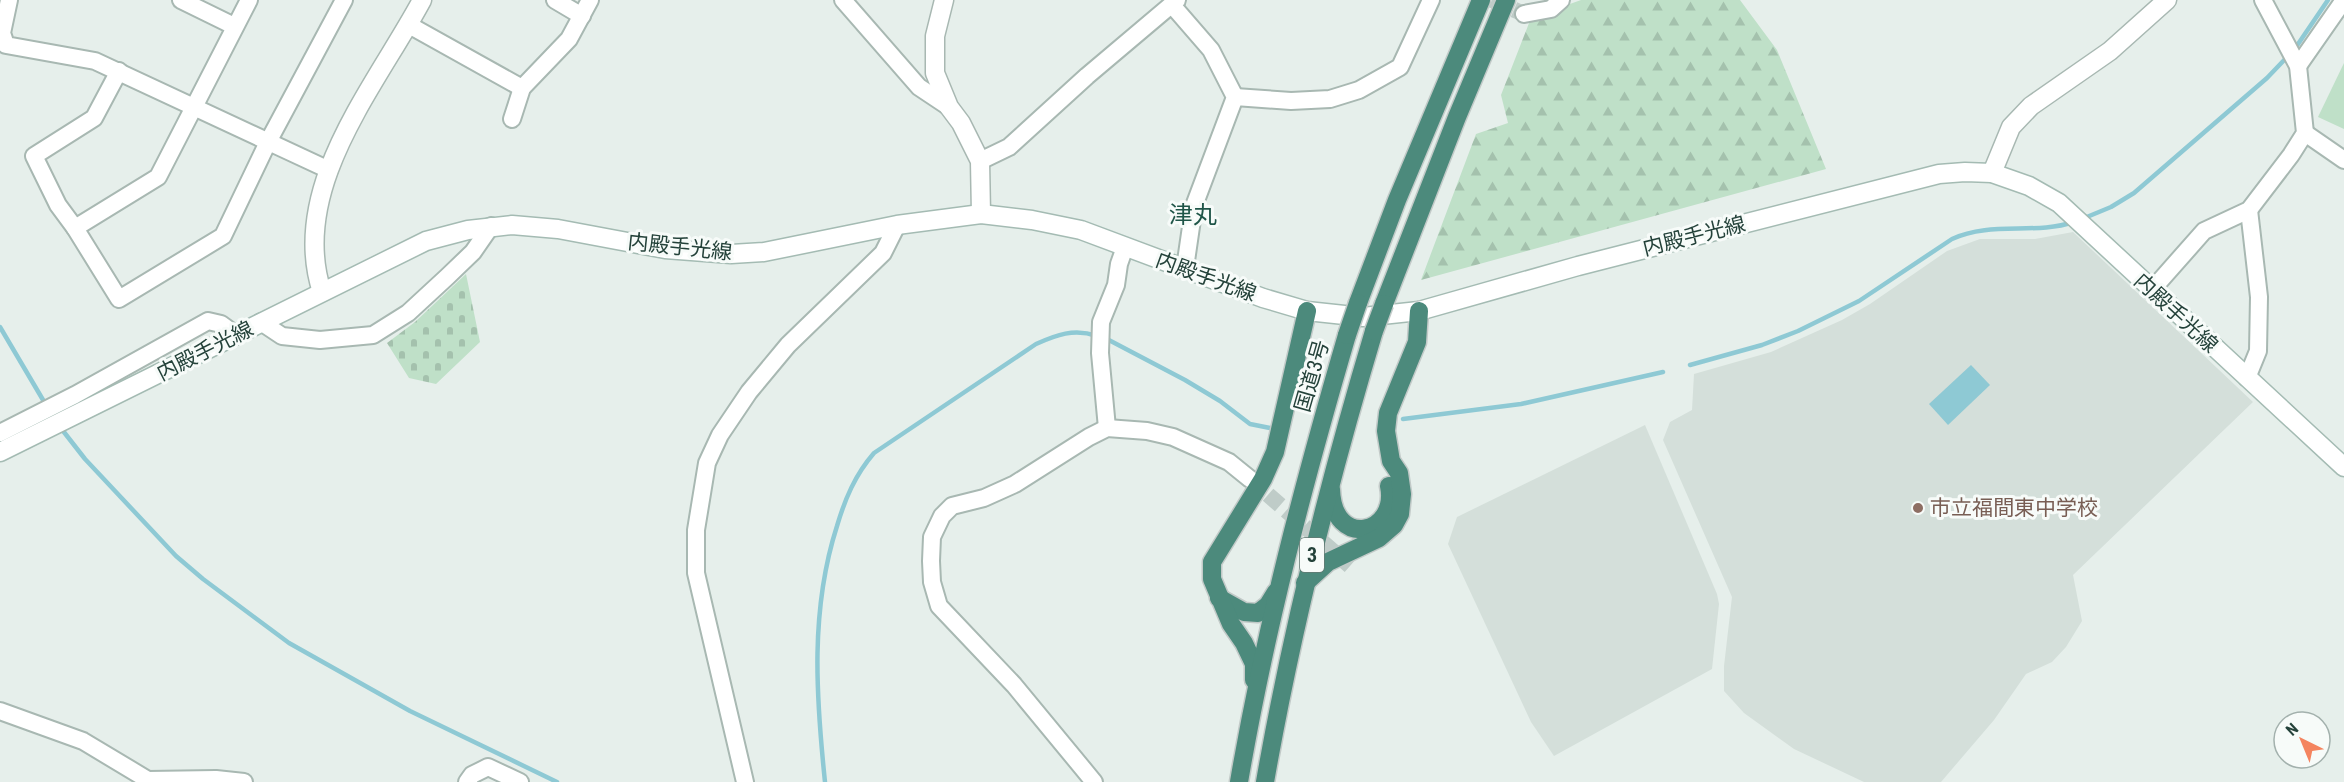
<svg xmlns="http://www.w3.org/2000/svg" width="2344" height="782" font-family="'Roboto Condensed','Noto Sans JP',sans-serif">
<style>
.built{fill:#d4dfda}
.forest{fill:url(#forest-firs)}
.cemetery{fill:url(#cemetery-stones)}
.pitch{fill:#bfe0c8}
.water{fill:#8ec9d4}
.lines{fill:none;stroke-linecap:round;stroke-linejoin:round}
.stream{stroke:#8ec9d4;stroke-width:4.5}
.minor-tunnel{stroke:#bfccc8;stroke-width:16;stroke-dasharray:16 8;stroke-linecap:butt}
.minor-casing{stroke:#a8b8b2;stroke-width:20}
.tertiary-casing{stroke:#a8b8b2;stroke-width:21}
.secondary-casing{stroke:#a4bbb3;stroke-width:21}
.trunk-casing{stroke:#c2cac8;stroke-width:21}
.minor{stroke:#fff;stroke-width:16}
.tertiary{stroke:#fff;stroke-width:18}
.secondary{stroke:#fff;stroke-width:18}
.trunk{stroke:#4c8a7c;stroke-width:18}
.trunk-bridge-casing{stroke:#c2cac8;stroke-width:21;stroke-linecap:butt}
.trunk-bridge{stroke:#4c8a7c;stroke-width:18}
.education-dot{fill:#8d6e63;stroke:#f7fbf9;stroke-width:2}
.labels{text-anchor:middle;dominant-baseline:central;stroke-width:6;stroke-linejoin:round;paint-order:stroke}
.shield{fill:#f7fbf9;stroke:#637a73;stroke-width:1.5}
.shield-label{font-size:20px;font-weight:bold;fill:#24423a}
.street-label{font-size:21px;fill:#24423a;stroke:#f7fbf9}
.education-label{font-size:21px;fill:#785e54;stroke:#f7fbf9;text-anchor:start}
.quarter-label{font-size:24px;fill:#1f5548;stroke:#f7fbf9}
</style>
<defs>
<pattern id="forest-firs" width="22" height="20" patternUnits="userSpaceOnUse" patternTransform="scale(1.5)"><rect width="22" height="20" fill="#bfe0c8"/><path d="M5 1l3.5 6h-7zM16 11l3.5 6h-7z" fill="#a4c1ad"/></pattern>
<pattern id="cemetery-stones" width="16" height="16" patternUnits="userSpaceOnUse" patternTransform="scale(1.5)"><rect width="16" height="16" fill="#bfe0c8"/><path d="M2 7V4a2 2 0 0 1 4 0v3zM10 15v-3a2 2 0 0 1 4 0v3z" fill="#a4c1ad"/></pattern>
</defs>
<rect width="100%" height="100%" fill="#e6efeb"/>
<!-- built -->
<g class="built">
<path d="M 2073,232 L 2253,402 L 2073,575 L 2082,621 L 2066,647 L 2052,662 L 2026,674 L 1994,720 L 1941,782 L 1864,782 L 1794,749 L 1744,713 L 1724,691 L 1724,666 L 1732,597 L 1663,440 L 1670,422 L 1692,410 L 1694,374 L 1771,352 L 1842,320 L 1870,304 L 1947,251 L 1980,239 L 2035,239 Z"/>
<path d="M 1645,425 L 1717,594 L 1719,604 L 1712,669 L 1554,756 L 1531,722 L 1448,544 L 1457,517 Z"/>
</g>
<!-- forest -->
<path class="forest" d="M 1581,0 L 1740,0 L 1777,50 L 1826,169 L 1421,280 L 1476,134 L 1508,123 L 1501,95 L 1531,18 Z"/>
<!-- cemetery -->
<path class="cemetery" d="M 466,274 L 480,342 L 436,384 L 409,378 L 387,343 L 415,322 Z"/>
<!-- pitch -->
<path class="pitch" d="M 2344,63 L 2344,129 L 2318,117 Z"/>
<!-- water -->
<path class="water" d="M 1971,365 L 1990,385 L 1948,425 L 1929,404 Z"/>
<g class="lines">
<!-- stream -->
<g class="stream">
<path d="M 2294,50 L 2328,0"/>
<path d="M 2082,219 L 2111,207 L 2134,193 L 2267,78 L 2288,56"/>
<path d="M 0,327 L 46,405"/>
<path d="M 1105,338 L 1185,380 L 1220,401 L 1250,424 L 1270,428"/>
<path d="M 1690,365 L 1762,345 L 1798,331 L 1859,301 L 1952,239 C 1991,221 2034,235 2074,222"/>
<path d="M 1403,419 L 1521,404 L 1663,372"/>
<path d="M 60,427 L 85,459 L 176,556 L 203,579 L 289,643 L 410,711 L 557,782"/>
<path d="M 825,782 C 816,696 810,610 837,526 C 845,499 855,475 874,453 L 1036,344 C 1056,335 1074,328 1097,336"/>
</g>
<!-- minor-tunnel -->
<g class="minor-tunnel">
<path d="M 1492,0 L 1524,14"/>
<path d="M 1250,479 L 1350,566"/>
</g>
<!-- minor casing -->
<g class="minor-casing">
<g id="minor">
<path d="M 9,0 L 2,33 L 6,45 L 95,61 L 329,170"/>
<path d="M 181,0 L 234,26"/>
<path d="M 555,0 L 582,16"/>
<path d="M 843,0 L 919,87 L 949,107"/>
<path d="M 1172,5 L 1211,50 L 1235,97 L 1194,206 L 1185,268"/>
<path d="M 1524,14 L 1551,9 L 1561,0"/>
<path d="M 409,25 L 522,88"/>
<path d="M 2298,66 L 2344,0"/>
<path d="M 119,71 L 94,118 L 34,156 L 58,205 L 75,228 L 119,299 L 223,236 L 268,142 L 344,0"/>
<path d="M 1235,97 L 1291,101 L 1330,99 L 1359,90 L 1400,67 L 1431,0"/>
<path d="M 512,119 L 522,88 L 569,39 L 590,0"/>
<path d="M 2305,133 L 2344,160"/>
<path d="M 980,161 L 1009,147 L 1087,76 L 1177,0"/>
<path d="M 75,228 L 158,177 L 249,0"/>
<path d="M 2151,291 L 2204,231 L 2249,210 L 2291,155 L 2305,133 L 2298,66 L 2263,0"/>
<path d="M 261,322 L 282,336 L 320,340 L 373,335 L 408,313 L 447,277 L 473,252 L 491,226"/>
<path d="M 2247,378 L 2258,351 L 2259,297 L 2249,210"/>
<path d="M 1107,428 L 1100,353 L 1101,322 L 1116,285 L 1119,264 L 1125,247"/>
<path d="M 0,433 L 75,395 L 208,321 L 221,324 L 236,335"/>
<path d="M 0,711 L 83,741 L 148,780 L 216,779 L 244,782"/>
<path d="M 467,782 L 472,775 L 488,767 L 520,782"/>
<path d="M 745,782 L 696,573 L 696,530 L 707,463 L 720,435 L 749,392 L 788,345 L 883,253 L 897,225"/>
<path d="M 1094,782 L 1014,685 L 939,606 L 932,582 L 931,561 L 932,537 L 942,516 L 952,506 L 984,498 L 1015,484 L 1089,437 L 1107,428 L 1147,431 L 1173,437 L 1229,462 L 1250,479"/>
</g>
</g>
<!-- tertiary casing -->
<g class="tertiary-casing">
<g id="tertiary">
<path d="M 944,0 L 935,36 L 935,73 L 949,107 L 961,123 L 980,161 L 981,214"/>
<path d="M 1992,173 L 2011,127 L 2031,106 L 2110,51 L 2167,0"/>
<path d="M 322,292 C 288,188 376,86 422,0"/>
</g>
</g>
<!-- secondary casing -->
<g class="secondary-casing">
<path id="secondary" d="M 0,452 L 426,241 L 468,230 L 512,225 L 558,229 L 665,249 L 731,254 L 764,252 L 897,225 L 981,214 L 1032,220 L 1081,230 L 1263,298 L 1307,311 L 1363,317 L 1419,311 L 1578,266 L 1939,174 L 1965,172 L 1992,173 L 2029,186 L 2059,203 L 2344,467"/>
</g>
<!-- trunk casing -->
<g class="trunk-casing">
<g id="trunk">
<path d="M 1358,303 L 1397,200 L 1481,0"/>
<path d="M 1384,304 L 1457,117 L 1506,0"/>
<path d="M 1331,489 C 1333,551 1399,534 1389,486"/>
<path d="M 1305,583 L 1328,562 L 1379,538 L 1394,525 L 1400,514 L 1402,494 L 1399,473 L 1391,461 L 1386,431 L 1388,413 L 1417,342 L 1419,311"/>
<path d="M 1219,598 L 1244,612 L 1258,613 L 1268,605 L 1276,592"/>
<path d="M 1254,680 L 1254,664 L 1244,643 L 1231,624 L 1212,579 L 1212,562 L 1263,479 L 1275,452 L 1307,311"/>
<path d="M 1239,782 C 1265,630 1304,482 1347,335"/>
<path d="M 1265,782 C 1292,628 1329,481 1374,331"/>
</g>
</g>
<!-- minor -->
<use href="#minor" class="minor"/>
<!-- tertiary -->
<use href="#tertiary" class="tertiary"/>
<!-- secondary -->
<use href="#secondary" class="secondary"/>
<!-- trunk -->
<use href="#trunk" class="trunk"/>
<!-- trunk-bridge casing -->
<g class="trunk-bridge-casing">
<g id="trunk-bridge">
<path d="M 1374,331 L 1384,304"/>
<path d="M 1347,335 L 1358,303"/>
</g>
</g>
<!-- trunk-bridge -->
<use href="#trunk-bridge" class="trunk-bridge"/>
</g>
<!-- markers -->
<circle class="education-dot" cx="1918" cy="508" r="6"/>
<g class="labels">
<!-- shield labels -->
<rect class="shield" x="1300" y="538" width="24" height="34" rx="4.5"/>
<g class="shield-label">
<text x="1312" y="555">3</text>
</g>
<!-- street labels -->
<g class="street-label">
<text transform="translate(1694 236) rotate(-14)">内殿手光線</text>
<text transform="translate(680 247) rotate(6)">内殿手光線</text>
<text transform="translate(1206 277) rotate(20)">内殿手光線</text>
<text transform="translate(2176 313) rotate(43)">内殿手光線</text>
<text transform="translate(205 351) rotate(-27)">内殿手光線</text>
<text transform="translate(1312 376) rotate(-74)">国道3号</text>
</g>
<!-- education labels -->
<g class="education-label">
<text x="1930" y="508">市立福間東中学校</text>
</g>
<!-- quarter labels -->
<g class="quarter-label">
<text x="1193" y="215">津丸</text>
</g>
</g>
<!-- north arrow -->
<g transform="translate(2302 740) rotate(317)"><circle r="28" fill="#f7fbf9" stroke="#a3b1ad" stroke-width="1.5"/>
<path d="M0-4.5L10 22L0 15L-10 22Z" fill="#f4845f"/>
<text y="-9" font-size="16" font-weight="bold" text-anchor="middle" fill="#24423a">N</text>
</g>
</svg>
